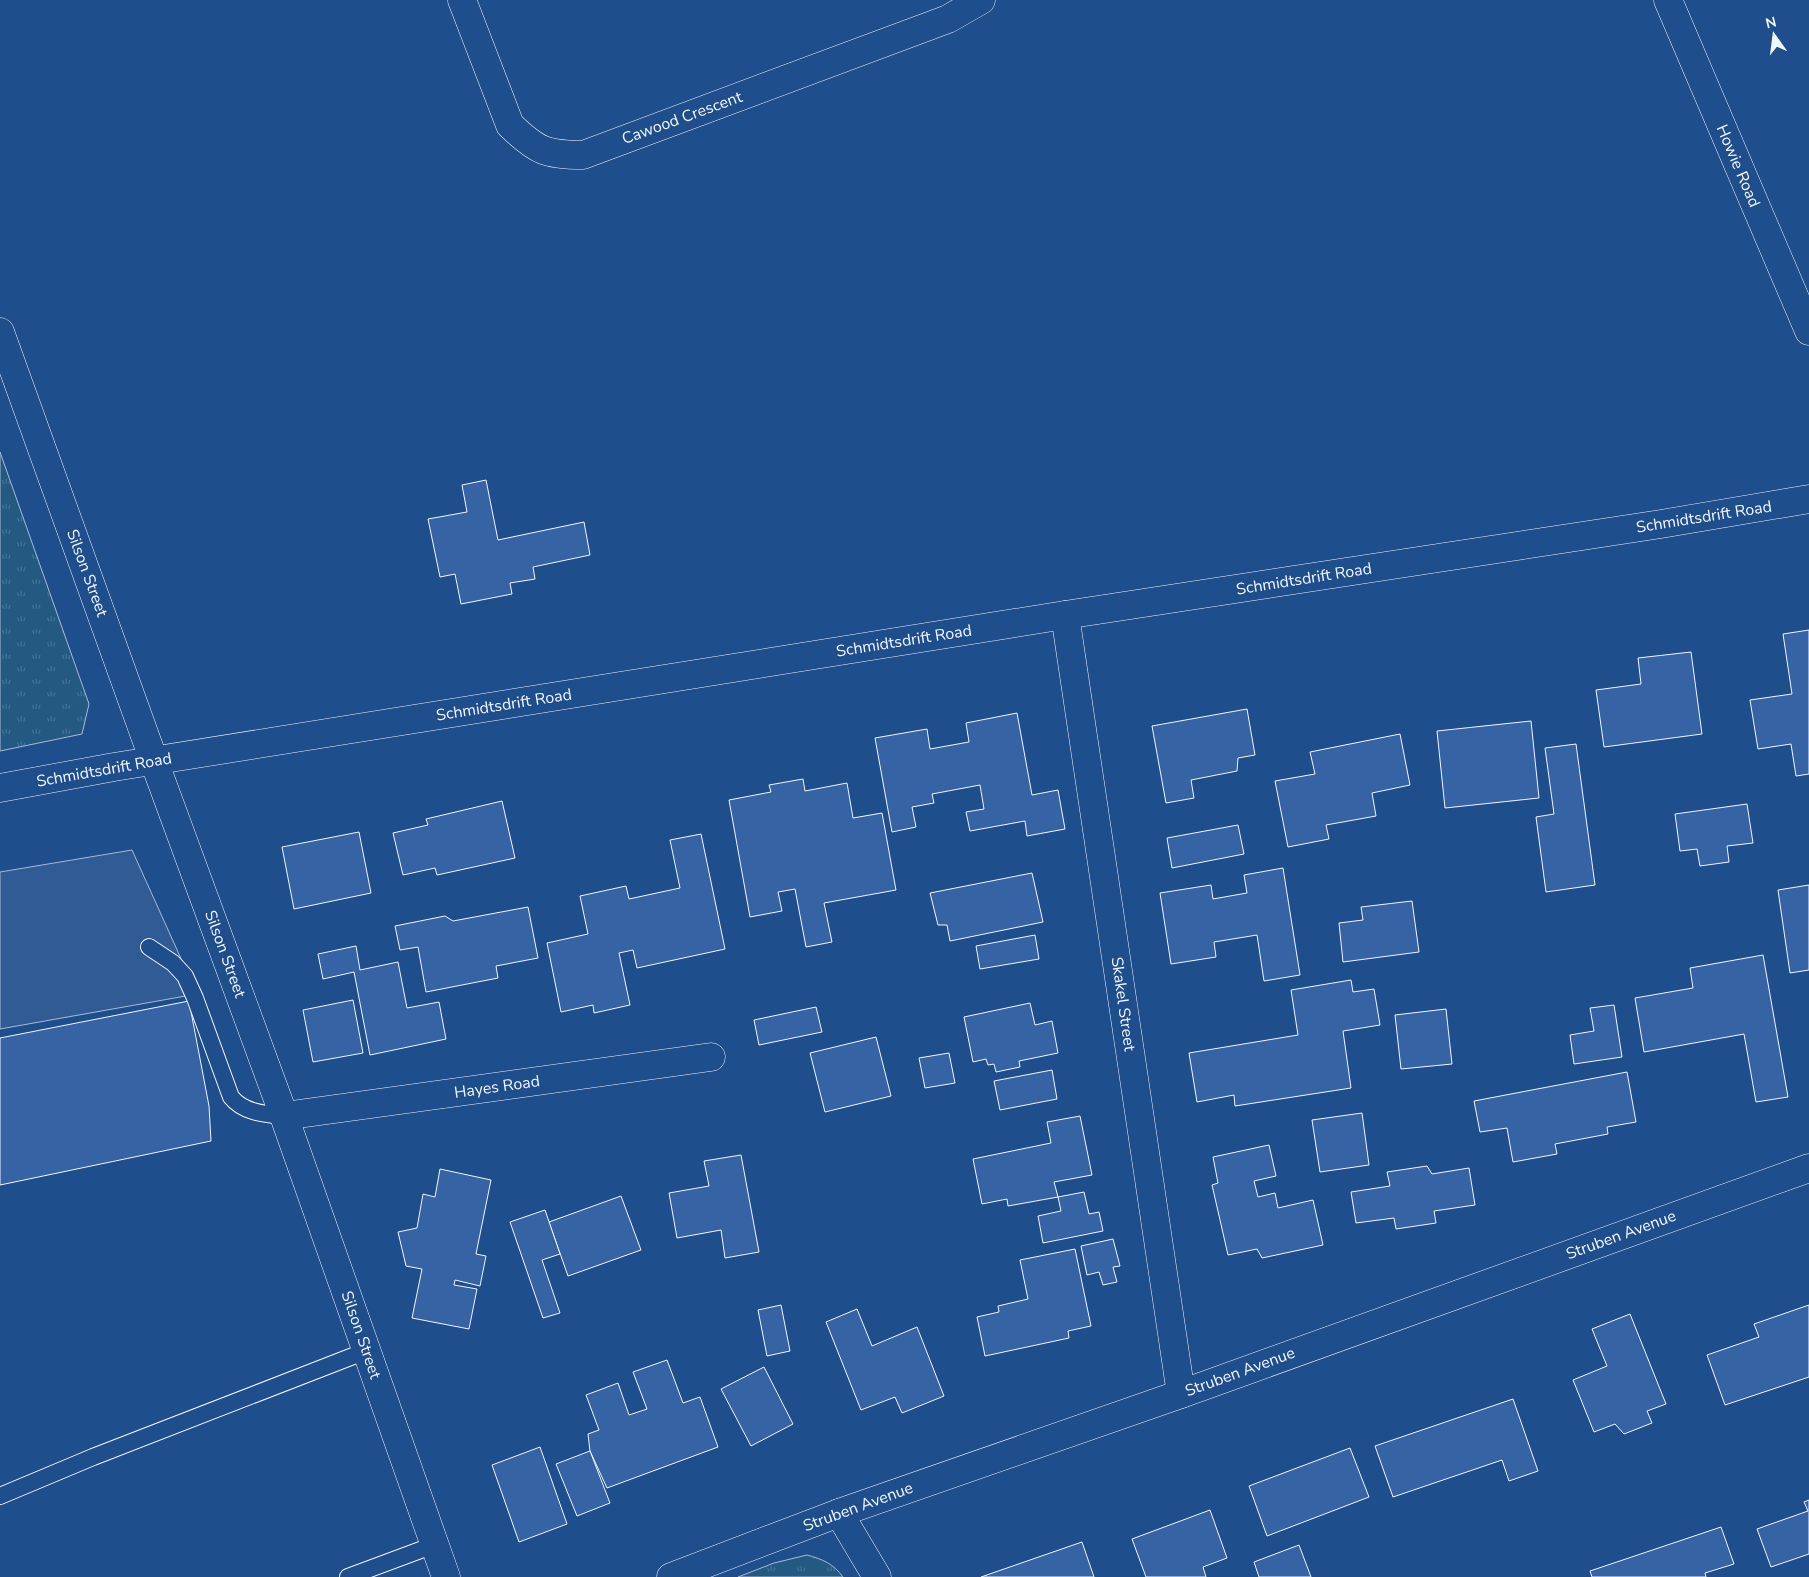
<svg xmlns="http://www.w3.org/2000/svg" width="1809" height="1577" font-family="'Nunito Sans',sans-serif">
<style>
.grass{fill:url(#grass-tufts);stroke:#a8bbd7}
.parking{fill:#305b95;stroke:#a8bbd7}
.building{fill:#3563a3;stroke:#f2f6ff}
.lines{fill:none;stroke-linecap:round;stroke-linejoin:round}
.lane-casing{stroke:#f2f6ff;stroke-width:18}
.street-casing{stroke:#f2f6ff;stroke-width:29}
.secondary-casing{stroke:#f2f6ff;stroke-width:29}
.highway-casing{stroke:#f2f6ff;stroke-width:29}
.lane{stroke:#1f4e8c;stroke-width:16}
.street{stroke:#1f4e8c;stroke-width:28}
.secondary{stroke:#1f4e8c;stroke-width:28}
.highway{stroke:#1f4e8c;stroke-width:28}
.labels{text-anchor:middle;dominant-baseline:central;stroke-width:4;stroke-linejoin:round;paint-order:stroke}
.street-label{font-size:16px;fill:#f2f6ff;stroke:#1f4e8c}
</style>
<defs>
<pattern id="grass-tufts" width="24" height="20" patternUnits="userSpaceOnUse" patternTransform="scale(1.25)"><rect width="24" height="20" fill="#245a82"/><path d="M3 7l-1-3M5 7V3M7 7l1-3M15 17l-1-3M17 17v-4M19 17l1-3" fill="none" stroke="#447295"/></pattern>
</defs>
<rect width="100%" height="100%" fill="#1f4e8c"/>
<!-- grass -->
<g class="grass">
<path d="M 0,452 L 89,704 L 82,734 L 0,751 Z"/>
<path d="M 807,1555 C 822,1559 834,1564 843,1577 L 738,1577 L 774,1563 Z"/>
</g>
<!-- parking -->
<path class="parking" d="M 132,850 L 197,994 L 0,1029 L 0,872 Z"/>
<!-- building -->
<g class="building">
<path d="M 486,480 L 498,540 L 584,522 L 590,555 L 533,567 L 535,579 L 510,583 L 512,594 L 461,604 L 455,574 L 440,577 L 428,519 L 467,512 L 462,485 Z"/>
<path d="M 1809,630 L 1809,774 L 1796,776 L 1791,744 L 1758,749 L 1750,700 L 1792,694 L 1783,634 Z"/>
<path d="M 1691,652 L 1702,734 L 1604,747 L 1596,690 L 1641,684 L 1638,658 Z"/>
<path d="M 1247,709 L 1255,755 L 1238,758 L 1237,771 L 1191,780 L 1194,798 L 1166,803 L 1152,726 Z"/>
<path d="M 1017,713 L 1032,795 L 1058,790 L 1065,829 L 1027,836 L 1025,821 L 970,831 L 966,812 L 984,809 L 980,785 L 932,794 L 934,803 L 912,807 L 916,827 L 892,832 L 875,738 L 927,729 L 930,749 L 969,742 L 966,723 Z"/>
<path d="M 1531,721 L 1539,798 L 1445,808 L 1437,731 Z"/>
<path d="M 1400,734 L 1410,785 L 1372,793 L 1376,816 L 1326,825 L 1329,839 L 1288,847 L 1275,781 L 1315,774 L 1310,752 Z"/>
<path d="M 1576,744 L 1595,885 L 1546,892 L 1536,817 L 1554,814 L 1545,748 Z"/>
<path d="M 803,779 L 805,791 L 847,783 L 853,818 L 882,813 L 896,890 L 824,903 L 832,942 L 806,947 L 795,889 L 778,892 L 782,911 L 750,917 L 729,800 L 771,792 L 769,785 Z"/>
<path d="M 502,801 L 515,858 L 437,875 L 435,868 L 403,875 L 393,833 L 428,825 L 426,819 Z"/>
<path d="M 1747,804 L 1753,843 L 1727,846 L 1729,862 L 1700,866 L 1697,849 L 1680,851 L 1675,814 Z"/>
<path d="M 1238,825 L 1244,854 L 1172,868 L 1167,838 Z"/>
<path d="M 359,832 L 371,893 L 294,909 L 282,847 Z"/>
<path d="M 701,834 L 725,949 L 637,968 L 633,950 L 619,953 L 630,1005 L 594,1013 L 593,1005 L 561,1012 L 547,943 L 588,934 L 580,896 L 626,886 L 629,899 L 680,888 L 670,840 Z"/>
<path d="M 1283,868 L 1300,975 L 1264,981 L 1257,935 L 1214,942 L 1216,957 L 1171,964 L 1160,893 L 1211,885 L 1213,899 L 1247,893 L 1244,875 Z"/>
<path d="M 1032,873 L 1043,922 L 950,941 L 947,925 L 938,925 L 930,893 Z"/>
<path d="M 1809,885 L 1809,970 L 1790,973 L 1778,890 Z"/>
<path d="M 1412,901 L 1419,952 L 1343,962 L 1339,923 L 1363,920 L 1361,907 Z"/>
<path d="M 528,907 L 538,958 L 496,966 L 498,978 L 426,992 L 418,947 L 400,950 L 395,926 L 445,916 L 453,921 Z"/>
<path d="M 1035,935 L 1039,959 L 980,969 L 976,946 Z"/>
<path d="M 356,946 L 360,970 L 398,962 L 407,1008 L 439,1002 L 446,1039 L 370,1055 L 354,972 L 323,979 L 318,954 Z"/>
<path d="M 1763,955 L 1788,1097 L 1756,1102 L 1744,1034 L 1644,1052 L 1635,998 L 1693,988 L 1690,968 Z"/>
<path d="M 1351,980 L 1353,992 L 1374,989 L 1380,1025 L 1343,1031 L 1351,1088 L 1235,1106 L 1234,1095 L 1197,1102 L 1189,1053 L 1298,1035 L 1291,990 Z"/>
<path d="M 353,1000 L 363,1053 L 313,1062 L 303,1010 Z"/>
<path d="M 189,1001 L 209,1106 L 211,1141 L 0,1185 L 0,1038 Z"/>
<path d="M 1030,1003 L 1035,1025 L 1052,1021 L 1058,1053 L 1019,1061 L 1020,1067 L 996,1072 L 994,1064 L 988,1065 L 986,1059 L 973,1062 L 964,1017 Z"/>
<path d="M 1614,1005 L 1622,1057 L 1574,1064 L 1570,1035 L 1594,1031 L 1590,1008 Z"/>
<path d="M 816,1007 L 822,1032 L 759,1045 L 754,1020 Z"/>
<path d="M 1446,1009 L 1452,1064 L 1401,1069 L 1395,1015 Z"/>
<path d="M 876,1037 L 891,1096 L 825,1112 L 810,1053 Z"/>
<path d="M 949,1053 L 955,1083 L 925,1088 L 919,1058 Z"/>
<path d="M 1052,1070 L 1057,1099 L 1000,1110 L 994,1081 Z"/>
<path d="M 1627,1072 L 1636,1122 L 1607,1127 L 1608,1134 L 1555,1144 L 1557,1154 L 1513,1162 L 1507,1128 L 1480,1132 L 1474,1101 Z"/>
<path d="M 1362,1113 L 1369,1165 L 1320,1172 L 1312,1120 Z"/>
<path d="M 1080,1116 L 1092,1175 L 1054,1182 L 1058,1197 L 1008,1206 L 1007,1199 L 982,1204 L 973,1159 L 1051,1143 L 1047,1122 Z"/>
<path d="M 1269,1145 L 1276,1176 L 1254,1181 L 1258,1197 L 1275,1193 L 1278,1208 L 1313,1200 L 1323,1245 L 1262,1258 L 1257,1249 L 1228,1255 L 1212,1185 L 1218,1183 L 1213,1157 Z"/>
<path d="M 741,1155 L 759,1252 L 725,1258 L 721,1230 L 677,1238 L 669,1193 L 709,1186 L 704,1161 Z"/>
<path d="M 1427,1166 L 1432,1174 L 1469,1168 L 1475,1205 L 1434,1211 L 1436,1223 L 1396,1229 L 1394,1218 L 1356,1223 L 1351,1192 L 1390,1186 L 1387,1172 Z"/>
<path d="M 440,1169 L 491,1180 L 476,1254 L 486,1256 L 480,1286 L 455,1280 L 454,1285 L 477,1289 L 469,1329 L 412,1318 L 422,1269 L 406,1266 L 398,1232 L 417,1228 L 423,1194 L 435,1197 Z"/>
<path d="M 1084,1192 L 1089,1214 L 1099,1212 L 1103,1231 L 1043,1243 L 1038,1216 L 1061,1211 L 1058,1197 Z"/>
<path d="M 621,1196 L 641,1250 L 568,1276 L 549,1222 Z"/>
<path d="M 545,1210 L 560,1254 L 542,1260 L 560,1313 L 543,1318 L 510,1222 Z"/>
<path d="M 1113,1239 L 1120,1266 L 1113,1267 L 1117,1282 L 1103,1285 L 1099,1272 L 1087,1275 L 1081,1246 Z"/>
<path d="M 1075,1249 L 1091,1326 L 1068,1331 L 1069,1338 L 985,1356 L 977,1317 L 999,1312 L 998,1306 L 1028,1299 L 1020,1260 Z"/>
<path d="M 781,1305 L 790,1351 L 767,1356 L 758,1310 Z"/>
<path d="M 1809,1305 L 1809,1377 L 1725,1405 L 1707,1355 L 1759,1337 L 1754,1324 Z"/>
<path d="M 857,1309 L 872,1346 L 917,1327 L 944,1396 L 902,1413 L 895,1397 L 861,1410 L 826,1322 Z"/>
<path d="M 1630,1314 L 1666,1404 L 1647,1411 L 1652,1423 L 1624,1434 L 1615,1424 L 1594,1432 L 1573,1380 L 1607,1366 L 1592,1329 Z"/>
<path d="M 667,1360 L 683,1403 L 700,1397 L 718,1447 L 607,1488 L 590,1451 L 588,1434 L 599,1430 L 586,1395 L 618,1383 L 629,1415 L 647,1409 L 633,1372 Z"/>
<path d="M 764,1367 L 793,1424 L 751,1446 L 721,1389 Z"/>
<path d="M 1513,1399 L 1538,1471 L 1509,1481 L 1502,1460 L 1393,1497 L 1375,1446 Z"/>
<path d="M 540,1447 L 567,1524 L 519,1542 L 492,1465 Z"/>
<path d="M 1350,1448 L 1369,1497 L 1267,1536 L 1249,1486 Z"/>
<path d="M 590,1451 L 610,1503 L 577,1516 L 556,1464 Z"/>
<path d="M 1809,1500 L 1809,1554 L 1771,1567 L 1757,1529 L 1808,1511 L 1804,1502 Z"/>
<path d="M 1210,1510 L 1227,1558 L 1203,1567 L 1206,1577 L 1146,1577 L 1132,1539 Z"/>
<path d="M 1721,1527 L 1734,1564 L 1705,1573 L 1706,1577 L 1592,1577 L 1590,1571 Z"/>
<path d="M 1082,1542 L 1094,1577 L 981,1577 Z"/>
<path d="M 1299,1545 L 1311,1577 L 1259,1577 L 1254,1562 Z"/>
</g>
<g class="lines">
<!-- lane casing -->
<g class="lane-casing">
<g id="lane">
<path d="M 149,947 L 173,963 L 185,976 L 195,998 L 231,1097 C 244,1113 265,1114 284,1116"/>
<path d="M 0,1496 L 93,1457 L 366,1351"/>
<path d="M 348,1577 L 434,1545"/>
</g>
</g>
<!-- street casing -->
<g class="street-casing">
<g id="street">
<path d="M 462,0 L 510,125 C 537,151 546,155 583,155 L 948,19 L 981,0"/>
<path d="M 1668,0 L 1809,331"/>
<path d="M 0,332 L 154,761"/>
<path d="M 1065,615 L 1181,1394"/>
<path d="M 284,1116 L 711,1057"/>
<path d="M 839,1513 L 1181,1394 L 1809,1168"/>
</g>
</g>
<!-- secondary casing -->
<g class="secondary-casing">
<g id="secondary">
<path d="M 154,761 L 284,1116 L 446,1577"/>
<path d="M 671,1577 L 839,1513 L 877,1577"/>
</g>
</g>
<!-- highway casing -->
<g class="highway-casing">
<path id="highway" d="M 0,788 L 114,767 L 1065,615 L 1661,524 L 1809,499"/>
</g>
<!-- lane -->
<use href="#lane" class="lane"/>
<!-- street -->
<use href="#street" class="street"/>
<!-- secondary -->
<use href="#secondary" class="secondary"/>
<!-- highway -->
<use href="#highway" class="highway"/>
</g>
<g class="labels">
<!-- street labels -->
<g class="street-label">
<text transform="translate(682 118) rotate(-20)">Cawood Crescent</text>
<text transform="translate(1738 166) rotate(67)">Howie Road</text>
<text transform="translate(1704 517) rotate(-9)">Schmidtsdrift Road</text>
<text transform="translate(87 573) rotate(70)">Silson Street</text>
<text transform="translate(1304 579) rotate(-9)">Schmidtsdrift Road</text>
<text transform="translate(904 641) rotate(-9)">Schmidtsdrift Road</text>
<text transform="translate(504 705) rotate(-9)">Schmidtsdrift Road</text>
<text transform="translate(104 770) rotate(-10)">Schmidtsdrift Road</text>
<text transform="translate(225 954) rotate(70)">Silson Street</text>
<text transform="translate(1123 1004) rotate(82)">Skakel Street</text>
<text transform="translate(497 1087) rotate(-8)">Hayes Road</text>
<text transform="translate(1621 1235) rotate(-20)">Struben Avenue</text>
<text transform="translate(361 1335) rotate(71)">Silson Street</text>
<text transform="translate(1240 1372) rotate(-20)">Struben Avenue</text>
<text transform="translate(858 1507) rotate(-20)">Struben Avenue</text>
</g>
</g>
<!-- north arrow -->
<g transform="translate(1774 35) rotate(346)" stroke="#1f4e8c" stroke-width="4" paint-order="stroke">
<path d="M0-4L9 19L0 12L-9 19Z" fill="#f2f6ff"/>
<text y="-8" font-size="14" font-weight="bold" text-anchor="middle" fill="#f2f6ff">N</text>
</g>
</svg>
